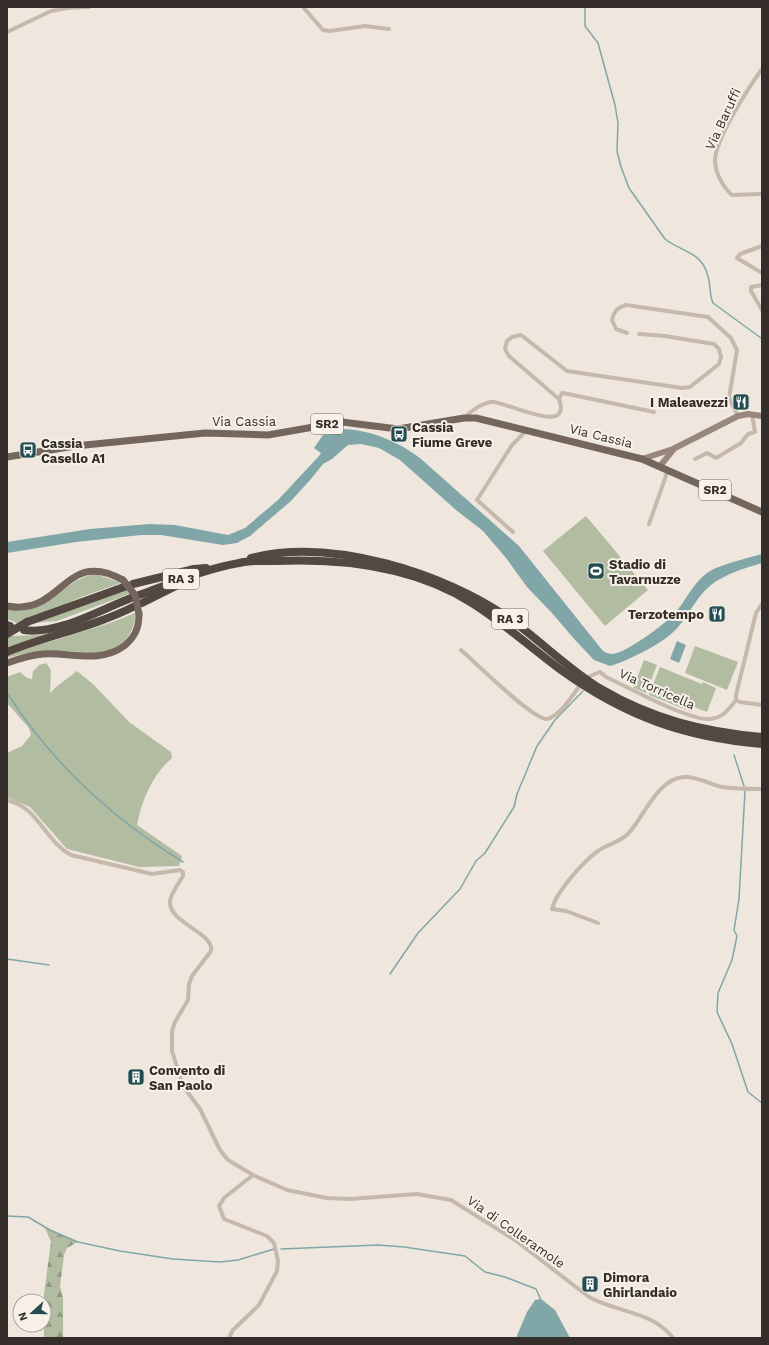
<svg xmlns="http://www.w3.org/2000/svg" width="769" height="1345" font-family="'Work Sans',sans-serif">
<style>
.green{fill:#b2bca0}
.forest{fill:url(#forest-firs)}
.water{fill:#81a6a8}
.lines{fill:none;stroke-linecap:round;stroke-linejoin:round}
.stream{stroke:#81a6a8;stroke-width:1.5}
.minor{stroke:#c6b8ab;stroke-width:4}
.secondary{stroke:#99877d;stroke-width:6}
.primary{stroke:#74655d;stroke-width:7}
.motorway{stroke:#544842;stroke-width:8}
.primary-bridge{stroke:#74655d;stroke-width:7}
.motorway-bridge{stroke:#544842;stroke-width:8}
.labels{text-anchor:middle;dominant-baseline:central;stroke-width:4;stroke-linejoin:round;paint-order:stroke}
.shield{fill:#f7f1ea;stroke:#6e6863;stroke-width:1}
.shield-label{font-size:12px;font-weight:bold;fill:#342d29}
.street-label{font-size:13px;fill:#342d29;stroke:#f7f1ea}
.poi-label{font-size:13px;font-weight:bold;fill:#342d29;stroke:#f7f1ea;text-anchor:start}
</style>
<defs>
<pattern id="forest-firs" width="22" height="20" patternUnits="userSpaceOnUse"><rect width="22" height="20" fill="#b2bca0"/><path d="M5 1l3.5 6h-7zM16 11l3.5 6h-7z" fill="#929982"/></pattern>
</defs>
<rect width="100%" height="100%" fill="#efe7de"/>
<!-- green -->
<g class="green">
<path d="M 586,516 L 648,590 L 605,626 L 543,551 Z"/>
<path d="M 96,574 L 121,583 L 84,596 L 24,622 L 17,623 L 7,619 L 7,609 C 50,618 59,580 96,574 Z"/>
<path d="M 126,588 L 129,594 L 57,621 L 34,623 Z"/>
<path d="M 135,613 C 136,635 118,652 96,653 C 85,653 74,651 62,651 C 44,651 25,652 7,658 L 7,655 L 110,623 Z"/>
<path d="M 51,633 L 7,650 L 7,638 L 11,636 L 41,635 Z"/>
<path d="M 695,646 L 738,662 L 727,690 L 685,673 Z"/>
<path d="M 644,660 L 657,665 L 646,693 L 633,688 Z"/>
<path d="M 46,663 L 51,670 L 50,693 L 56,687 L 77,671 L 94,685 L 129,722 L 171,752 L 172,758 C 152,775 142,800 137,825 L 182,856 L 179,866 L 139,867 L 67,849 L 30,807 L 7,797 L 7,753 L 22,746 L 31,735 L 29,728 L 7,703 L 7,677 L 20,672 L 27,678 L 32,679 L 33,671 L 39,665 Z"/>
<path d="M 660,667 L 702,684 L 703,682 L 716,688 L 707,712 L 694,707 L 692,712 L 649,695 Z"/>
</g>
<!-- forest -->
<path class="forest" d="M 45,1228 L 78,1242 L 67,1248 L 64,1255 L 60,1286 L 63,1298 L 63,1338 L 44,1338 L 44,1294 L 51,1242 Z"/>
<!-- water -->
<g class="water">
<path d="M 345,429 C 373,431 397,441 420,458 L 519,546 L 603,651 C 605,652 609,654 612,654 C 626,653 664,625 674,614 C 686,601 692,584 707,573 C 718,565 748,558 762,554 L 762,563 C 745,568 725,574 711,585 C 697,596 690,613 679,626 C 668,641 628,661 610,666 L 594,660 L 576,641 L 551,612 L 527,587 L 506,558 L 483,531 L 456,510 L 400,460 L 379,448 L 361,444 L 348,445 L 332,459 L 323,464 L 311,479 L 291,501 L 250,536 L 237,543 L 223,545 L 161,535 L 141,535 L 76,542 L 7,553 L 7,542 L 90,529 L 149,524 L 175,525 L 228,535 L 245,528 L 278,500 L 319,456 L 321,453 L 314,448 L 323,435 L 335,434 Z"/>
<path d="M 677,641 L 686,645 L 679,663 L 670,659 Z"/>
<path d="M 541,1299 L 555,1310 L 570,1338 L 516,1338 L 527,1312 L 535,1300 Z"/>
</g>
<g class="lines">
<!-- stream -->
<g class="stream">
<path d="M 585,7 L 585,26 L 598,43 L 615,105 L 618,123 L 617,151 L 621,167 L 629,188 L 665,239 C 680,251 701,252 707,273 C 711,283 709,294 713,303 L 761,338"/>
<path d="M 7,693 C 52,763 113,819 183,862"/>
<path d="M 734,755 L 744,786"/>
<path d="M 745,791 L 739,899 L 734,930 L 737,936 L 732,960 L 718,993 L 717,1012 L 732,1044 L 748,1092 L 762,1103"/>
<path d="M 7,959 L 49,965"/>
<path d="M 390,974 L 418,933 L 460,889 L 476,861 L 485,853 L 514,807 L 517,794 L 537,746 L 555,720 L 583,691"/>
<path d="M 7,1216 L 28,1217 L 50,1230 L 78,1242 L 120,1251 L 173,1259 L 220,1262 L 238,1260 L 274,1249"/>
<path d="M 281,1249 L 378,1245 L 404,1247 L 465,1256 L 485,1272 L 505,1277 L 536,1289 L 541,1300"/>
</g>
<!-- minor -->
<g class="minor">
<path d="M 303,7 L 323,30 L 330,31 L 365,26 L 389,29"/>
<path d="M 7,32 L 51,11 L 68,8 L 89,7"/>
<path d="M 762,69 C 749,87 716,138 715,160 C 715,173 723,187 732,195 L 762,194"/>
<path d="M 762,246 L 740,254 L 737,258 L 762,273"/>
<path d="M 762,285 L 751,287 L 751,291 L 762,310"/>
<path d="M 627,333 L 616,329 L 612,320 C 614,311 617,308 626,305 L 708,317 L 731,338 L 737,350 L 729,398 L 738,416"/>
<path d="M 559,399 L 562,393 L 568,394 L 654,412"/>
<path d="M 464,418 C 471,411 483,402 493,402 C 506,402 573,437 559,399 L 509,356 L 505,349 L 507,341 L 512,337 L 521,335 L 567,371 L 682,388 L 690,387 L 719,364 L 721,357 L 719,349 L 714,344 L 665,336 L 639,334"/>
<path d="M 695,459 L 707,453 L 716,458 L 741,443 L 748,434 L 755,432 L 752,414"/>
<path d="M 649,524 L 668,470"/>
<path d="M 513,532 L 477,500 L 512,445 L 527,430"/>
<path d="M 461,650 C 474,661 534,721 547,719 C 560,716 571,697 579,687"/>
<path d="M 590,676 L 600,672 L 606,677 C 628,687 689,721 710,719 C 723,718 729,709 736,700"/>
<path d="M 736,700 L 736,695 L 756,613 L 762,604"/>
<path d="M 736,700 L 740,702 L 762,705"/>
<path d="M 7,800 C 38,807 45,841 71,855 L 152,874 L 180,870 L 183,872 L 183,876 C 179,883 171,893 170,901 C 168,923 215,933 211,951 L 192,976 L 189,984 L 188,1000 L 175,1022 L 172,1031 L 172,1051 L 183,1086 L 200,1109 L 220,1150 L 228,1160 L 253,1175 L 287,1190 L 327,1198 L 350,1199 L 417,1194 L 451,1200 L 515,1240 L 589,1297 C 615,1312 653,1311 673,1338"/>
<path d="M 598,923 L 566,911 L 552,909 C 556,892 585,859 601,849 C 610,844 621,841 628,834 C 643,818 658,778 684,777 C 696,776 710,784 722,787 C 735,789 749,789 762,789"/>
<path d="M 229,1338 L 233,1330 L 259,1305 L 277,1271 L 278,1261 L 274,1243 L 267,1236 L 224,1219 L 219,1206 L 224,1198 L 253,1175"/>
</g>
<!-- secondary -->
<g class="secondary">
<path d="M 642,459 L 673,449 L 738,416 L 748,414 L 762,416"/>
<path d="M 660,466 L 673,450"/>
</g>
<!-- primary -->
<g class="primary">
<path d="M 7,457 L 75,446 L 205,433 L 268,435 L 342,422 L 398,429 L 464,418 L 476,418 L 642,459 L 762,512"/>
<path d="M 7,606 C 63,617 64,547 123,580"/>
<path d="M 7,663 C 18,659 31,655 43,654 C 71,652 99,664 124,646 C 135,637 139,628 139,614"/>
</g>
<!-- motorway -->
<g class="motorway">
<path d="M 251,558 C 331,537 445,573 510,619 C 541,641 568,669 601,689 C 652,719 704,732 762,737"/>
<path d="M 133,584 L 194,569 L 206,568"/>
<path d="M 139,595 C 172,583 205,569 239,563 C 251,560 264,561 276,561 C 343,558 415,567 472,603 C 504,623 531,648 561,670 C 625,716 684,737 762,744"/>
<path d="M 142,603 L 176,586"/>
<path d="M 27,622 L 124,587"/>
<path d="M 7,625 L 10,626"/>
<path d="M 24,630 C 57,635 100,610 131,598"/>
<path d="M 7,652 C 49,635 93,627 133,607"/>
</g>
<!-- primary-bridge -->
<path class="primary-bridge" d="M 123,580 L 135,595 L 139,614"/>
<!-- motorway-bridge -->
<path class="motorway-bridge" d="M 7,634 L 27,622"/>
</g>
<!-- icons -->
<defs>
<g id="restaurant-square" transform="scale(0.9)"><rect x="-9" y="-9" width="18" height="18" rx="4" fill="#244d51" stroke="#f7f1ea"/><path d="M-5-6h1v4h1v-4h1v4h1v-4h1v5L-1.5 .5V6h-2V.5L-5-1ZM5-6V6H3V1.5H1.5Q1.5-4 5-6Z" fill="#fff"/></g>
<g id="bus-square" transform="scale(0.9)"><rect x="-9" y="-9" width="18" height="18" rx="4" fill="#244d51" stroke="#f7f1ea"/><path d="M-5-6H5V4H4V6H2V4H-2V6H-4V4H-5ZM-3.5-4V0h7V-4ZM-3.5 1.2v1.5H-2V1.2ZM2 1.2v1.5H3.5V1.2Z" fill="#fff"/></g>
<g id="stadium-square" transform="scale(0.9)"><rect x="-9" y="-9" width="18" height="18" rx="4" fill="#244d51" stroke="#f7f1ea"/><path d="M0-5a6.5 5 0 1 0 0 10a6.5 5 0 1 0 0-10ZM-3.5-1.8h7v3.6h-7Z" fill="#fff"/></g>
<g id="building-square" transform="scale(0.9)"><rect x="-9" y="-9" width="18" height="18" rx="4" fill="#244d51" stroke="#f7f1ea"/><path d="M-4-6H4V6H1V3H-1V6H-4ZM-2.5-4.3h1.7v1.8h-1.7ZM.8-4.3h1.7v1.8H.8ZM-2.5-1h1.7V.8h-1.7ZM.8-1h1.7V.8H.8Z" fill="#fff"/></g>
</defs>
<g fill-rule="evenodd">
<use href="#restaurant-square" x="741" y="402"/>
<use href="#bus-square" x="399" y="434"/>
<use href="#bus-square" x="28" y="450"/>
<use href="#stadium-square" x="596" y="571"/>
<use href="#restaurant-square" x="717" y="614"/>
<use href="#building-square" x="136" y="1077"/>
<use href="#building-square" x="590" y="1284"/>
</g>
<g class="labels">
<!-- shield labels -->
<g class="shield">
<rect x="311" y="414" width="32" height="20" rx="3"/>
<rect x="699" y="480" width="32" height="20" rx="3"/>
<rect x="163" y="569" width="36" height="20" rx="3"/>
<rect x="492" y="609" width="36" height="20" rx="3"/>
</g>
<g class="shield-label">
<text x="327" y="424">SR2</text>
<text x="715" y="490">SR2</text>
<text x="181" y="579">RA 3</text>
<text x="510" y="619">RA 3</text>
</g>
<!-- street labels -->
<g class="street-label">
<text transform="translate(723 119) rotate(-65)">Via Baruffi</text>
<text x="244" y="421">Via Cassia</text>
<text transform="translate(601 436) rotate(14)">Via Cassia</text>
<text transform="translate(657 689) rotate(24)">Via Torricella</text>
<text transform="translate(516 1232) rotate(35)">Via di Colleramole</text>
</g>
<!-- poi labels -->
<g class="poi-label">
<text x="728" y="402" text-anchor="end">I Maleavezzi</text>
<text x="412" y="427">Cassia<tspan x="412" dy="15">Fiume Greve</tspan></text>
<text x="41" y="443">Cassia<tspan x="41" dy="15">Casello A1</tspan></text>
<text x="609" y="564">Stadio di<tspan x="609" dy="15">Tavarnuzze</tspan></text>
<text x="704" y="614" text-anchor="end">Terzotempo</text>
<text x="149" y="1070">Convento di<tspan x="149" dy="15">San Paolo</tspan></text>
<text x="603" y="1277">Dimora<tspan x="603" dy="15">Ghirlandaio</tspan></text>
</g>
</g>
<!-- border -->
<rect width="769" height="1345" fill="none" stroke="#342d29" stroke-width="16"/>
<!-- north arrow -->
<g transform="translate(32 1313) rotate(249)"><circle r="19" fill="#f7f1ea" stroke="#a9a39d"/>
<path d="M0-3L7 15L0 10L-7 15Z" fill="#244d51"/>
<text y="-6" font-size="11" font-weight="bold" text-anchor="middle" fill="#342d29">N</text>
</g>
</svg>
